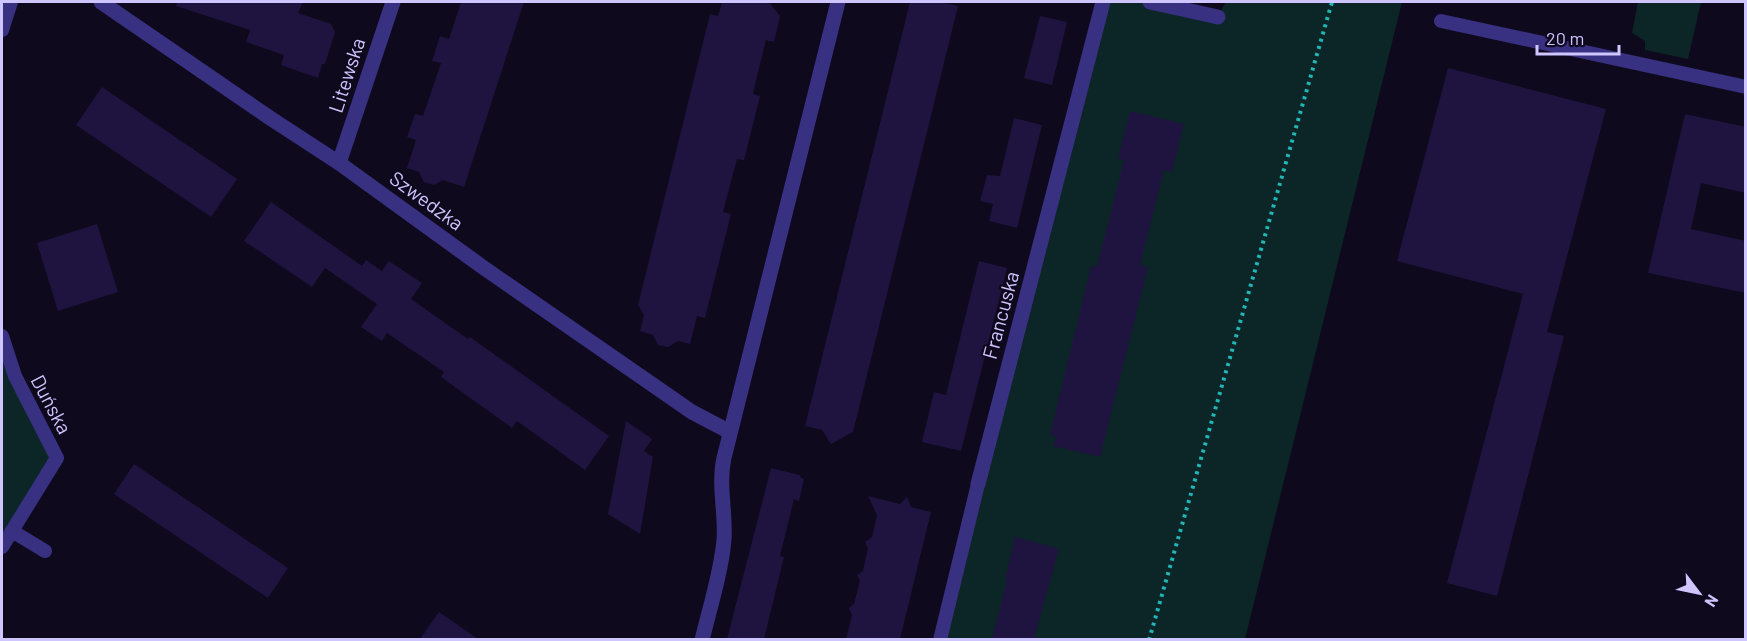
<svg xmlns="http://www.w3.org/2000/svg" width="1747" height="641" font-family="Barlow,sans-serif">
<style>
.green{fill:#0c2627}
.building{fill:#1f143f}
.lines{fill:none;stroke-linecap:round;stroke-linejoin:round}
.path{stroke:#21b6b7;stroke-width:4;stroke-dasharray:3 4.5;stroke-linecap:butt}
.service{stroke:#383080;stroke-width:14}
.minor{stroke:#383080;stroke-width:15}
.labels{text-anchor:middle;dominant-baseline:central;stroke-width:4.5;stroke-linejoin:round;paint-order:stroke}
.street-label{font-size:20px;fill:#cfc5ff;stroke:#0e091c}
</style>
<rect width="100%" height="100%" fill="#0e091c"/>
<!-- green -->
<g class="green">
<path d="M 1103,2 L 1150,2 L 1217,17 L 1226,2 L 1402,2 L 1245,639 L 940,640 Z"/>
<path d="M 1638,2 L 1701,2 L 1688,59 L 1645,50 L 1645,41 L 1632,33 Z"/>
<path d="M 2,336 L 57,458 L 2,547 Z"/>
</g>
<!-- building -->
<g class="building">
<path d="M 177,2 L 303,2 L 298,13 L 331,24 L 335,32 L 325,64 L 322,64 L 318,78 L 281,65 L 284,55 L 246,42 L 250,30 L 176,6 Z"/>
<path d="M 461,2 L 524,2 L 464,187 L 443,180 L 434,185 L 424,182 L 419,172 L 407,168 L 416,140 L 407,137 L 415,114 L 423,116 L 441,63 L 432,61 L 440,36 L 449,39 Z"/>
<path d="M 722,2 L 769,2 L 780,16 L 774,42 L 766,40 L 759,68 L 753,94 L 760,96 L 744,160 L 737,159 L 723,212 L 731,214 L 705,318 L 697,316 L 690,344 L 678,341 L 668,347 L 658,345 L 653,335 L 640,331 L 644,315 L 638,305 L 710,14 L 718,16 Z"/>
<path d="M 910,2 L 940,2 L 958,6 L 853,432 L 831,444 L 822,430 L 805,426 Z"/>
<path d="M 1040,16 L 1067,22 L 1052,85 L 1024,78 Z"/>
<path d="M 1448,68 L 1606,109 L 1547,332 L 1564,336 L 1497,596 L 1447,583 L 1523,294 L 1397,261 Z"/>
<path d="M 102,87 L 237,179 L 211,217 L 76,125 Z"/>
<path d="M 1130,111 L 1184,124 L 1172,172 L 1164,170 L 1140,265 L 1148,267 L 1100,457 L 1053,446 L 1056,436 L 1050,435 L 1091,266 L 1097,267 L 1124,160 L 1118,158 Z"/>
<path d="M 1685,114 L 1746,127 L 1746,193 L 1701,183 L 1691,229 L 1746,241 L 1746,293 L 1648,273 Z"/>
<path d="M 1014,118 L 1042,125 L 1017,228 L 989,221 L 993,204 L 980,201 L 987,175 L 1000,176 Z"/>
<path d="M 271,202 L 362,266 L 366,260 L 382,271 L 389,261 L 422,283 L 411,299 L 468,339 L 470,337 L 609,436 L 585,470 L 517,421 L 512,428 L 441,377 L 444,372 L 387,333 L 382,341 L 361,327 L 377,304 L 325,268 L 312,287 L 244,241 Z"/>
<path d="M 97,224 L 118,292 L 58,311 L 37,243 Z"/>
<path d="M 979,261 L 1007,268 L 961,451 L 922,442 L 934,392 L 946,395 Z"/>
<path d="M 626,421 L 652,439 L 644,451 L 653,457 L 640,534 L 608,514 Z"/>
<path d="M 134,464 L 288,568 L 268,598 L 114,494 Z"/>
<path d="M 771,468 L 800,475 L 800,477 L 804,479 L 799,501 L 794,499 L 780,556 L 784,557 L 764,639 L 727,639 Z"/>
<path d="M 868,496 L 900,504 L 907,497 L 911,507 L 931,512 L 900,639 L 846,639 L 852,615 L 849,608 L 854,604 L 860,581 L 857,575 L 863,571 L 868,548 L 865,542 L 872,537 L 877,515 Z"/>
<path d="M 1015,537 L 1059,549 L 1034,639 L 992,639 L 1007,580 L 1005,580 Z"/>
<path d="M 439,612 L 478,639 L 420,639 Z"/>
</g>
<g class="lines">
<!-- path -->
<path class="path" d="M 1149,640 L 1332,2"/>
<!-- service -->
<g class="service">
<path d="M 1441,21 L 1746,87"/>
<path d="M 2,30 L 11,2"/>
<path d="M 2,336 L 15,376 L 57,458 L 2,547"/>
<path d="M 12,531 L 45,551"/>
<path d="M 940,640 L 978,484"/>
</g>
<!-- minor -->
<g class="minor">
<path d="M 101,2 L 270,118 L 339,163 L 484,268 L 692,412 L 730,432"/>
<path d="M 1150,2 L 1218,17"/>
<path d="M 339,163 L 393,2"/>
<path d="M 978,484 L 1103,2"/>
<path d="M 702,640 C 710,607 721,573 724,540 C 726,513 718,485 724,458 L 838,2"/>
</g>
</g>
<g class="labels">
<!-- street labels -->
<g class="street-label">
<text transform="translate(346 75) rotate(-72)">Litewska</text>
<text transform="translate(427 200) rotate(36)">Szwedzka</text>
<text transform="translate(1000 315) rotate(-75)">Francuska</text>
<text transform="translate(52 404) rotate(62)">Duńska</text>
</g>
</g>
<!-- border -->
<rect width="1747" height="641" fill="none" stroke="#cfc5ff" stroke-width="6"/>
<!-- north arrow -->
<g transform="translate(1699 593) rotate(122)" stroke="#0e091c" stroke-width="4.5" paint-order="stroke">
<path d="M0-4.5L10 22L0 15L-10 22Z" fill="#cfc5ff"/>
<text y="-9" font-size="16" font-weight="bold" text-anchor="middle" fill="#cfc5ff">N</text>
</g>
<!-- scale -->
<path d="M1537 45v9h82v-9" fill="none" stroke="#cfc5ff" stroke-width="3"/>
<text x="1546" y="45" font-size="18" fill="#cfc5ff" stroke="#0e091c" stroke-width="4.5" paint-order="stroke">20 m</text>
</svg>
